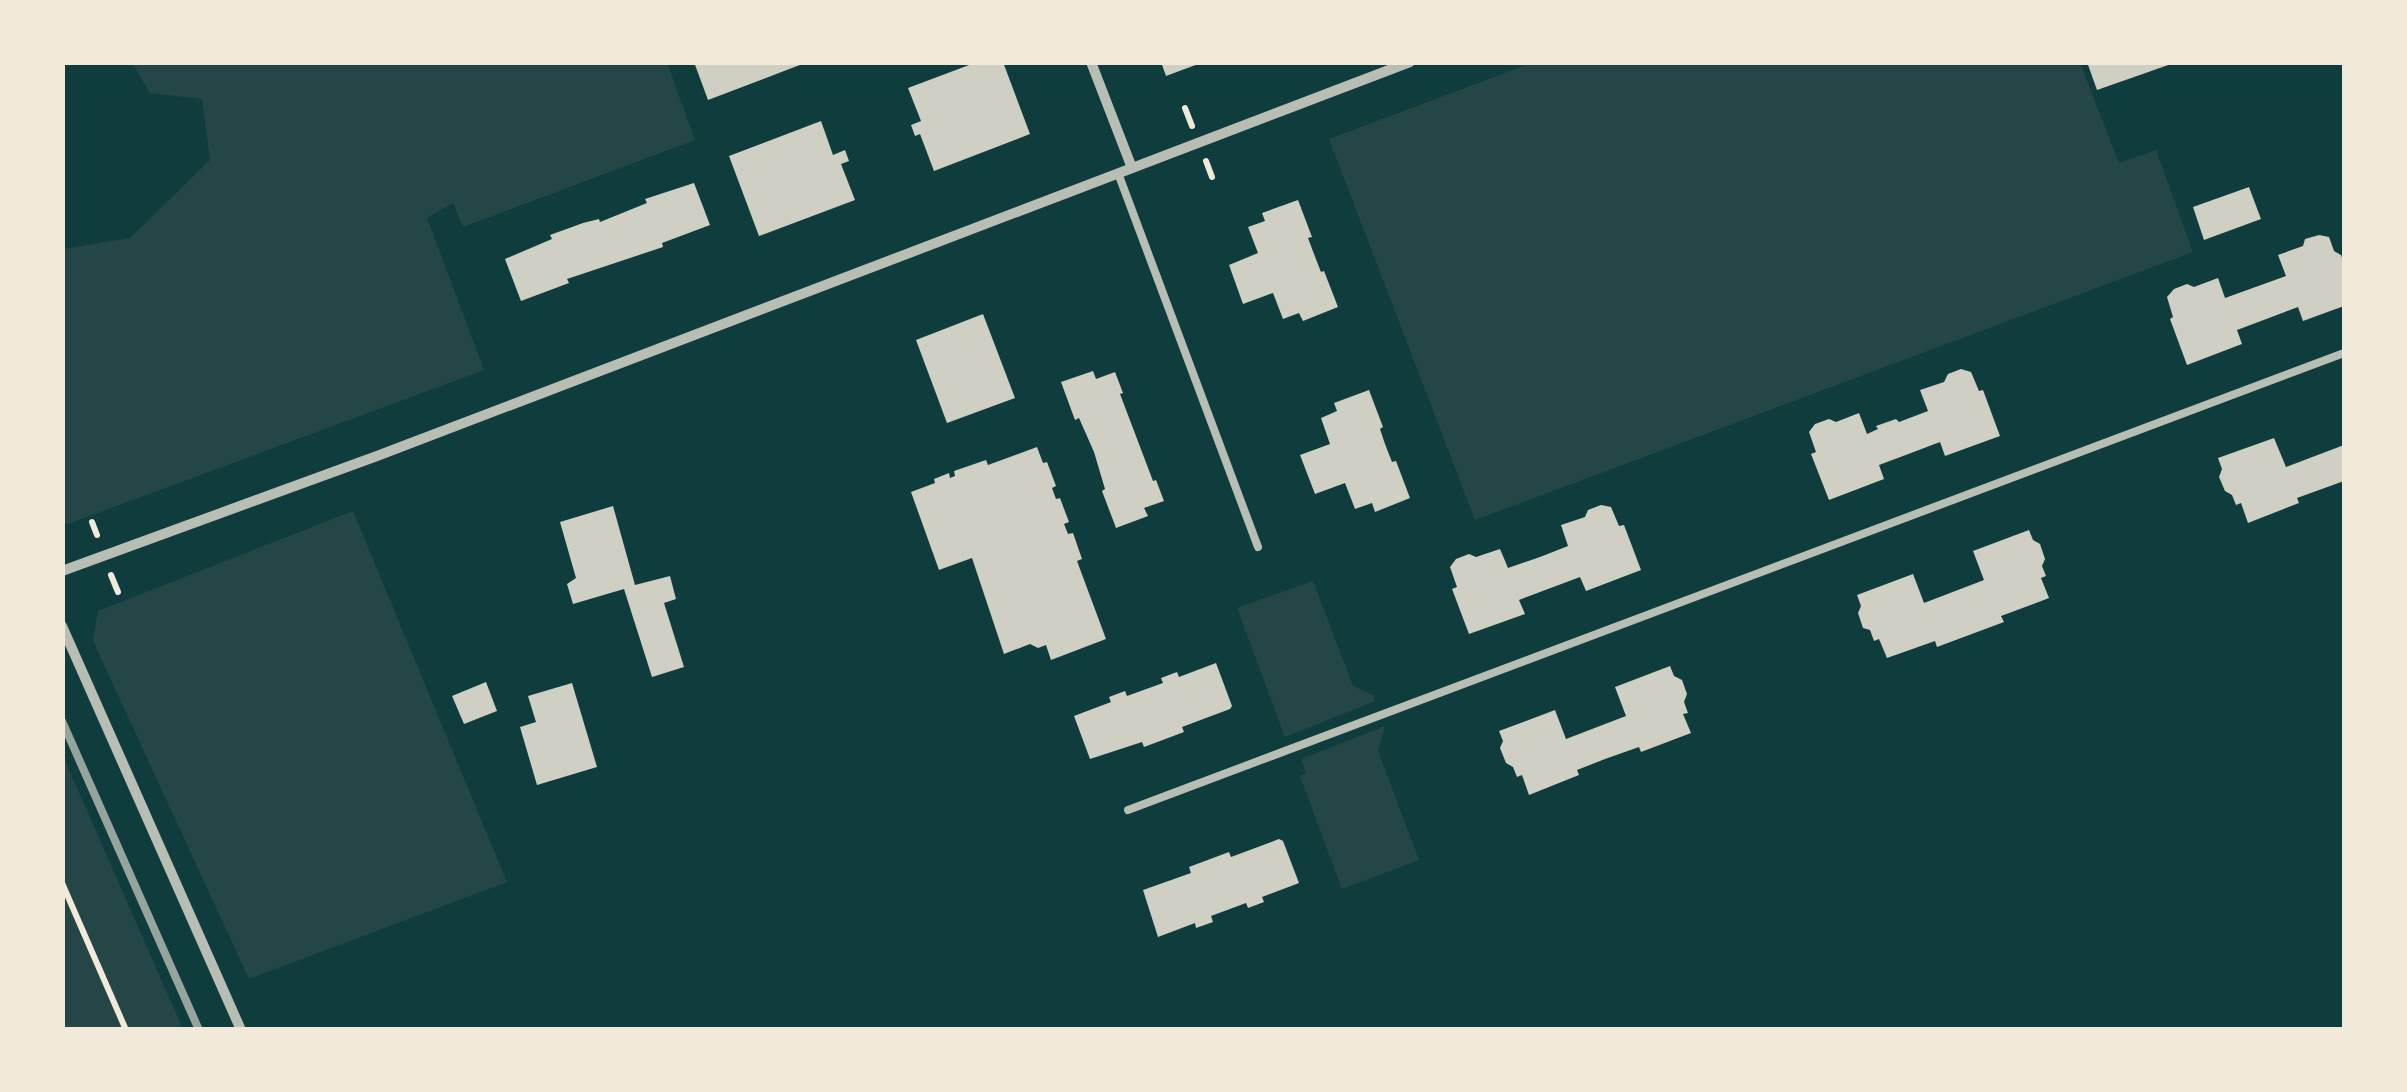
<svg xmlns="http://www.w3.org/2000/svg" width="2407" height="1092" font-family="Overpass,sans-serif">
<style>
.green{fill:#244646}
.building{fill:#cfcfc3}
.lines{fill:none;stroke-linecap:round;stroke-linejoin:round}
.path{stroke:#f1e9da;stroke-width:6}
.service{stroke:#b8beb3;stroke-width:8}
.minor{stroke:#b8beb3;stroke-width:10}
.rail{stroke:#97a49c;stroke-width:8}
</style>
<rect width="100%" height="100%" fill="#0f3d3e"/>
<!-- green -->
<g class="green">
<path d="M 132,63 L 667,63 L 695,140 L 463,227 L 453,203 L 427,218 L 484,370 L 68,524 L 62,520 L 63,249 L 130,238 L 210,160 L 202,99 L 150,93 Z"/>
<path d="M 1531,63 L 2080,63 L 2119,163 L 2156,150 L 2193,252 L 1475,520 L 1329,139 Z"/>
<path d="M 353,511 L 507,882 L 249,979 L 93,641 L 98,611 Z"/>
<path d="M 1313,581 L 1353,686 L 1373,695 L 1375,701 L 1285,737 L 1237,608 Z"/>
<path d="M 1385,726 L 1378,751 L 1419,860 L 1342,889 L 1300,776 L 1306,773 L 1301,759 Z"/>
<path d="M 63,756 L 183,1029 L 63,1029 Z"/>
</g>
<!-- building -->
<g class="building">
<path d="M 694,62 L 805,62 L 805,63 L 708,100 Z"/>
<path d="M 977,62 L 1003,62 L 1030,134 L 934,171 L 920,134 L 915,136 L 911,125 L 921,121 L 908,88 Z"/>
<path d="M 1161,62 L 1201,62 L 1201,63 L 1166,76 Z"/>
<path d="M 2087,62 L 2174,62 L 2174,63 L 2097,90 Z"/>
<path d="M 821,121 L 833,155 L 845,150 L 849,161 L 841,164 L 855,200 L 759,236 L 729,156 Z"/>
<path d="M 694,183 L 710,225 L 662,243 L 663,247 L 567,279 L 569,283 L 521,301 L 505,259 L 552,239 L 550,235 L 583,223 L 599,219 L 600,222 L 647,203 L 645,199 Z"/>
<path d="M 2249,187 L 2261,219 L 2204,240 L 2193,207 Z"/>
<path d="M 1298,200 L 1312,237 L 1308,238 L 1314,254 L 1321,272 L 1324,271 L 1338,307 L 1303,321 L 1299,313 L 1283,319 L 1273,293 L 1243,304 L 1229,265 L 1258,253 L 1248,227 L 1265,221 L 1262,213 Z"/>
<path d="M 2319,235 L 2329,237 L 2334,251 L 2341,255 L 2344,263 L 2344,306 L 2303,321 L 2298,307 L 2269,318 L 2237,330 L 2242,344 L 2187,365 L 2170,319 L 2173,317 L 2167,297 L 2174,289 L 2187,284 L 2194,287 L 2218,278 L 2225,298 L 2286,276 L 2278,255 L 2303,246 L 2305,239 Z"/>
<path d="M 983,314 L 1015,398 L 947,423 L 916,340 Z"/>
<path d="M 1961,369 L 1971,372 L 1979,391 L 1983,390 L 2000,436 L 1945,456 L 1940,442 L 1911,453 L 1879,465 L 1884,479 L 1829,500 L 1811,454 L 1816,452 L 1809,432 L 1815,424 L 1829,419 L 1836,422 L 1859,413 L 1867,434 L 1878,429 L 1876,426 L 1896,419 L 1899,422 L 1928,411 L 1920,390 L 1944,382 L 1948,374 Z"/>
<path d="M 1093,371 L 1096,379 L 1115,372 L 1123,393 L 1120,394 L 1153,481 L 1156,480 L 1164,501 L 1144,508 L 1148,516 L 1116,528 L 1102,491 L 1105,489 L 1094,452 L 1079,418 L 1075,420 L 1061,382 Z"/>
<path d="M 1369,390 L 1383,427 L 1380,429 L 1385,444 L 1392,462 L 1396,461 L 1410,498 L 1375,512 L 1372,503 L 1355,509 L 1345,483 L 1315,494 L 1300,455 L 1330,444 L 1321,418 L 1337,411 L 1334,403 Z"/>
<path d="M 2274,438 L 2286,467 L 2344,445 L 2344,481 L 2297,498 L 2299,503 L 2248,523 L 2241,503 L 2236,505 L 2232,495 L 2225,491 L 2219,477 L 2222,469 L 2218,458 Z"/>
<path d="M 1037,447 L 1043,463 L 1047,462 L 1056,486 L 1052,488 L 1056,499 L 1060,498 L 1069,522 L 1064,524 L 1068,534 L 1073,533 L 1082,559 L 1077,561 L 1106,639 L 1051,660 L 1046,645 L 1038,648 L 1030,644 L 1004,654 L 972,558 L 939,570 L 911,492 L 935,483 L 934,479 L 949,473 L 950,478 L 955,476 L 954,471 L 986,460 L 988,465 Z"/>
<path d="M 1601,505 L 1611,507 L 1619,526 L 1624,525 L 1641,570 L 1586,591 L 1580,577 L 1548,589 L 1519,600 L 1525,614 L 1469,634 L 1452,589 L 1457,587 L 1450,567 L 1456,559 L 1469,554 L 1476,557 L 1500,549 L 1508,568 L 1540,557 L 1568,546 L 1561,525 L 1585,517 L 1588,510 Z"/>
<path d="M 613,506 L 635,585 L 670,576 L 676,599 L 664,603 L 684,667 L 652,677 L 624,589 L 573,604 L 567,584 L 576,578 L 560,522 Z"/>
<path d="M 2029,530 L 2033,540 L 2040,544 L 2045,559 L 2042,566 L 2046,576 L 2041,578 L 2049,598 L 2001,616 L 2004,622 L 1937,647 L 1935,641 L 1887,658 L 1879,639 L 1874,641 L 1870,630 L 1863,628 L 1858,613 L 1861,606 L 1857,595 L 1913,574 L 1924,603 L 1984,580 L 1973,551 Z"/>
<path d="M 1216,663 L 1232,706 L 1230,709 L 1182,727 L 1184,732 L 1144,747 L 1142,742 L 1090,759 L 1074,716 L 1111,702 L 1109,697 L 1125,691 L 1127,696 L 1163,683 L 1161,678 L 1177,672 L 1179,677 Z"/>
<path d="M 1670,666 L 1674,676 L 1682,680 L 1687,694 L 1684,702 L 1688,713 L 1683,714 L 1691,733 L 1641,752 L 1639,747 L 1605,759 L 1577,770 L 1579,775 L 1529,795 L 1522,775 L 1517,777 L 1513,767 L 1506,763 L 1500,748 L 1503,741 L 1499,731 L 1555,710 L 1566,739 L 1626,716 L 1615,687 Z"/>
<path d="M 486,682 L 497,711 L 464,724 L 452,696 Z"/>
<path d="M 572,683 L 597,767 L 537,785 L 520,727 L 536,722 L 528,696 Z"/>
<path d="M 1279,839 L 1283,841 L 1299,883 L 1262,897 L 1264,902 L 1248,908 L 1246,903 L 1211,916 L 1213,922 L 1196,928 L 1195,923 L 1158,937 L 1143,890 L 1191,873 L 1189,867 L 1229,852 L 1231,857 Z"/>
</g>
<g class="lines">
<!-- path -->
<g class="path">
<path d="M 1185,108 L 1192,126"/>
<path d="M 1206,161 L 1212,177"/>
<path d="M 92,522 L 97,535"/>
<path d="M 111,575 L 118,592"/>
<path d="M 62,883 L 126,1030"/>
</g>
<!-- service -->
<g class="service">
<path d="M 1118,173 L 1258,547"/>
<path d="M 1128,810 L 2344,353"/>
</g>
<!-- minor -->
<g class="minor">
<path d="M 1091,62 L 1132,168"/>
<path d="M 62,571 L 377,456 L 1410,62"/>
<path d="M 62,626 L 241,1030"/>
</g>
<!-- rail -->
<path class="rail" d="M 62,721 L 199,1030"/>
</g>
<!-- border -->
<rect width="2407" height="1092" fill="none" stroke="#f1e9da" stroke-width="130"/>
</svg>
